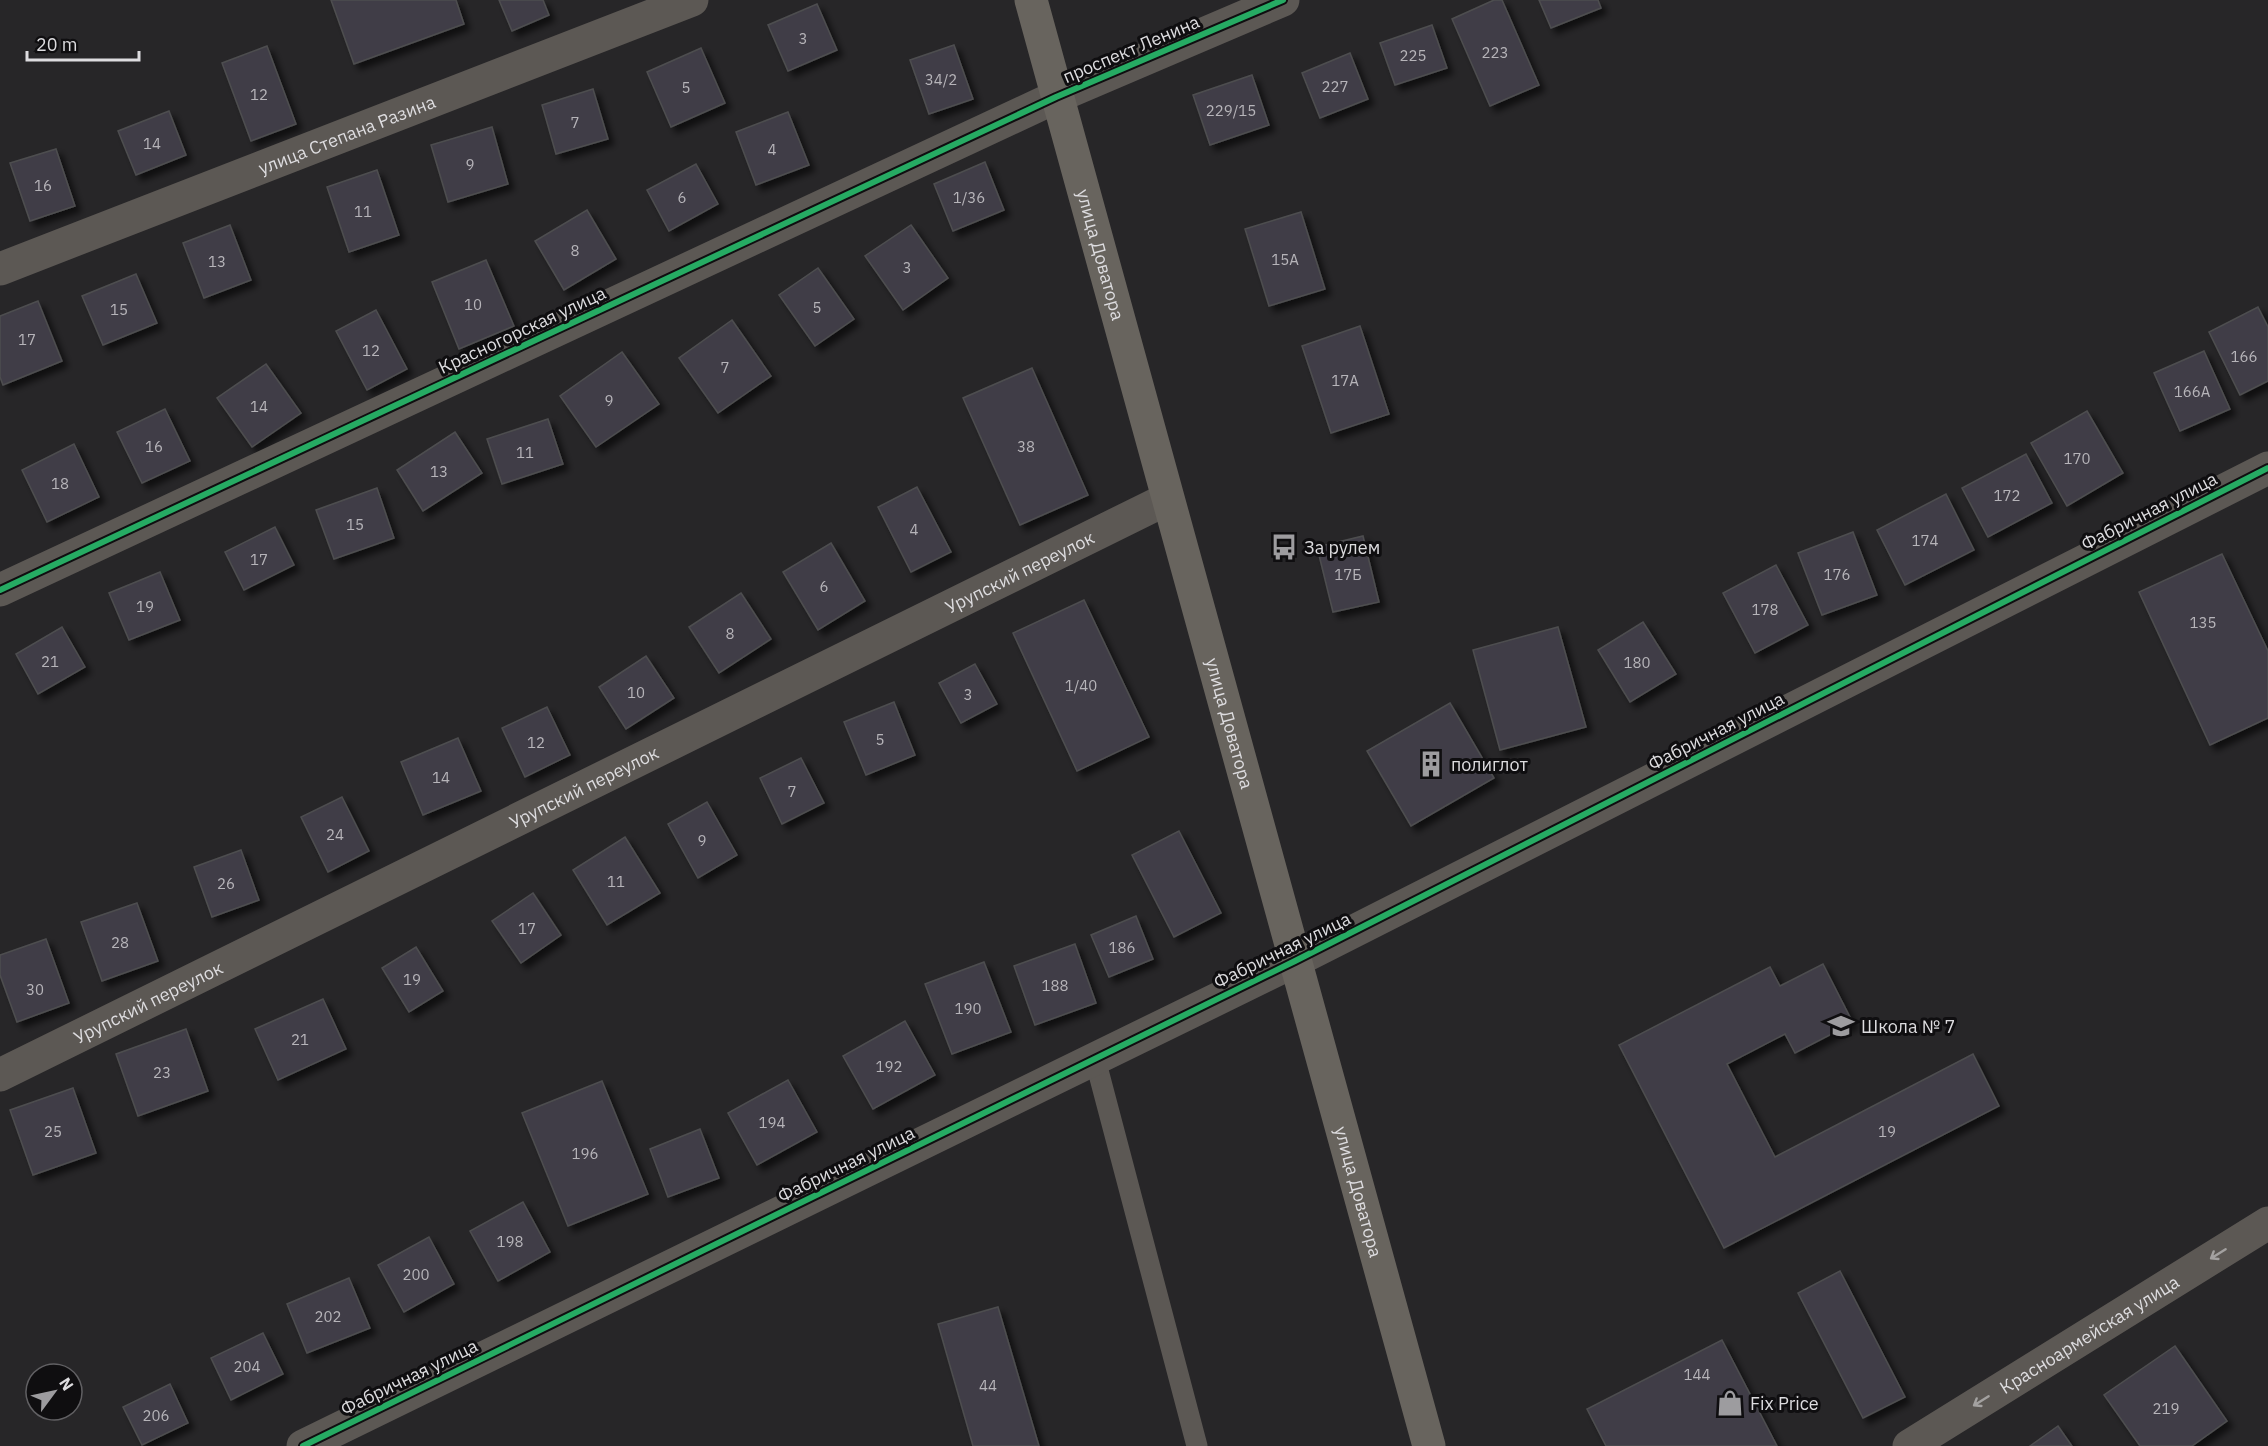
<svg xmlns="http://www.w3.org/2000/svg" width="2268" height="1446" font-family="'IBM Plex Sans',sans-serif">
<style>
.building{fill:#403e46;stroke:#4e4e50;stroke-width:1.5;filter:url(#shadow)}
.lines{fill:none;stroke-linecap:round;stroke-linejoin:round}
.service{stroke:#5c5854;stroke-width:21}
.minor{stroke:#5c5854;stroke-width:33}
.tertiary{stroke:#5c5854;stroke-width:33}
.secondary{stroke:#68645e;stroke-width:33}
.cycleway-casing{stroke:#0f0e10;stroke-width:10}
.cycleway{stroke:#26ab63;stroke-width:6}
.oneway{stroke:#a3a1a0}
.labels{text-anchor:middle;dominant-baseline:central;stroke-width:6;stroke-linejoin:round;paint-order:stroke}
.number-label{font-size:15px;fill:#b6b4b9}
.street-label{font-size:18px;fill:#dddcdf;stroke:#0f0e10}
.poi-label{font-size:18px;fill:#dddcdf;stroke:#0f0e10;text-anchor:start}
</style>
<defs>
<filter id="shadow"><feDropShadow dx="5.5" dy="5.5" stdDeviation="3" flood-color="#0009"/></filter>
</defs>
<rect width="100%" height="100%" fill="#272628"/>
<!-- building -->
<g class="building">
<path d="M 331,0 L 456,0 L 464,24 L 354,64 Z"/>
<path d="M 499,0 L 543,0 L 549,15 L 512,31 Z"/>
<path d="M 1494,0 L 1502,0 L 1539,85 L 1490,106 L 1452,19 Z"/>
<path d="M 1539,0 L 1598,0 L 1601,8 L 1551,28 Z"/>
<path d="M 817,4 L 837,50 L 788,71 L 768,25 Z"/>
<path d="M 1432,25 L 1447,68 L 1395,85 L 1380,43 Z"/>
<path d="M 954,45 L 973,99 L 929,114 L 910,60 Z"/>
<path d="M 267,46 L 296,124 L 251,141 L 222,63 Z"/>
<path d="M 701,48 L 725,103 L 671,127 L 647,72 Z"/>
<path d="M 1350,53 L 1368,99 L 1320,118 L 1302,73 Z"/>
<path d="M 1252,75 L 1269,125 L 1210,145 L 1193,95 Z"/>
<path d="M 593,89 L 608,139 L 556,154 L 542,105 Z"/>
<path d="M 169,111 L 186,155 L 136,175 L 118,131 Z"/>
<path d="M 788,112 L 809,165 L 756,185 L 736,132 Z"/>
<path d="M 492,127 L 508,184 L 448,202 L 431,145 Z"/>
<path d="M 56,149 L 75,206 L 30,221 L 10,163 Z"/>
<path d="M 985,162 L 1004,210 L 953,231 L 934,184 Z"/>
<path d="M 696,164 L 718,204 L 669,231 L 647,190 Z"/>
<path d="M 377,170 L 399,235 L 349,252 L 327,187 Z"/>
<path d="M 587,210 L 616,259 L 564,290 L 535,241 Z"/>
<path d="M 1301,212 L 1325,289 L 1269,306 L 1245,229 Z"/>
<path d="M 230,225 L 251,280 L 204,298 L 183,243 Z"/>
<path d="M 911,225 L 948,278 L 903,310 L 865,256 Z"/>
<path d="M 486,260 L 514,326 L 459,349 L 432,282 Z"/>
<path d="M 818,268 L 854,319 L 815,346 L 779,295 Z"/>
<path d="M 136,274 L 157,323 L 103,345 L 82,296 Z"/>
<path d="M 38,301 L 62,361 L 3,385 L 0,377 L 0,316 Z"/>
<path d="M 2258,307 L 2268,327 L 2268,381 L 2240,395 L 2209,332 Z"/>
<path d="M 376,310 L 407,369 L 367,390 L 336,331 Z"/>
<path d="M 732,320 L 771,376 L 718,413 L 679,358 Z"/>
<path d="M 1360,326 L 1389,414 L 1331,433 L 1302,346 Z"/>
<path d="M 2204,351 L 2230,409 L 2180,431 L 2154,373 Z"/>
<path d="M 622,352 L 659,404 L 596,447 L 560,396 Z"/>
<path d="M 266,364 L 301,413 L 252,447 L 217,398 Z"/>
<path d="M 1032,368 L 1088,495 L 1020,525 L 963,398 Z"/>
<path d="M 165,409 L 190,461 L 142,483 L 117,432 Z"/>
<path d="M 2087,411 L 2123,473 L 2067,506 L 2031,443 Z"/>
<path d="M 548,419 L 563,464 L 502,484 L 487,439 Z"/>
<path d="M 455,432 L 482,473 L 423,511 L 397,470 Z"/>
<path d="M 74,444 L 99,497 L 47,522 L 22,470 Z"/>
<path d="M 2026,454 L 2052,503 L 1988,537 L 1962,488 Z"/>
<path d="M 917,487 L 951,552 L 911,572 L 878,507 Z"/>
<path d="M 377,488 L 394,538 L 334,559 L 316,510 Z"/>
<path d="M 1946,494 L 1974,550 L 1905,585 L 1877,530 Z"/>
<path d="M 275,527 L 294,565 L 244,590 L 225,552 Z"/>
<path d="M 1853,532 L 1877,595 L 1822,615 L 1798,553 Z"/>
<path d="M 1363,536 L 1379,602 L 1333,612 L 1317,547 Z"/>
<path d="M 831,543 L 865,601 L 818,630 L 783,572 Z"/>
<path d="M 2222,554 L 2268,651 L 2268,718 L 2210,745 L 2139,592 Z"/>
<path d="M 1776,565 L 1808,625 L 1755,653 L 1723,593 Z"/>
<path d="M 160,572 L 180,620 L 129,640 L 109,593 Z"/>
<path d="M 741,593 L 771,639 L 719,673 L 689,627 Z"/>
<path d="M 1084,600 L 1149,737 L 1077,771 L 1013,633 Z"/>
<path d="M 1643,622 L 1676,674 L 1630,702 L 1598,650 Z"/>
<path d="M 62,627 L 85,667 L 38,694 L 16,654 Z"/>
<path d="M 1558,627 L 1586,727 L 1500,750 L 1473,650 Z"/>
<path d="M 646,656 L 674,698 L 626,729 L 599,687 Z"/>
<path d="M 975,664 L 997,704 L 961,723 L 939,683 Z"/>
<path d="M 894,702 L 915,755 L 866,775 L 844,722 Z"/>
<path d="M 1450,703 L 1494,778 L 1411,826 L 1367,751 Z"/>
<path d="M 547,707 L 570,755 L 525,777 L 502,728 Z"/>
<path d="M 458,738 L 481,791 L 423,815 L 401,762 Z"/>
<path d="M 801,758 L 824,803 L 782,824 L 760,778 Z"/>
<path d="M 342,797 L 369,851 L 328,872 L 301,817 Z"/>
<path d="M 707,802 L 737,855 L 698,878 L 668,824 Z"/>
<path d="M 1179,831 L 1221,913 L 1174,937 L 1132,855 Z"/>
<path d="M 625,837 L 660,893 L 607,925 L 573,870 Z"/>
<path d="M 241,850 L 259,900 L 212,917 L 194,867 Z"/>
<path d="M 533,893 L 561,935 L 521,963 L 492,921 Z"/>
<path d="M 137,903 L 158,961 L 102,981 L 81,922 Z"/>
<path d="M 1136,916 L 1153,959 L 1109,977 L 1091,935 Z"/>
<path d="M 46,939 L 69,1003 L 17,1022 L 0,975 L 0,955 Z"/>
<path d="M 1075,944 L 1096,1003 L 1035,1025 L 1014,966 Z"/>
<path d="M 416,947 L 443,991 L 409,1012 L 382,968 Z"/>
<path d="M 984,962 L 1011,1032 L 952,1054 L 925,984 Z"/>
<path d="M 1823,964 L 1853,1023 L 1795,1053 L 1785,1034 L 1727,1064 L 1775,1157 L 1973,1054 L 1999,1106 L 1724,1248 L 1619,1045 L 1770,967 L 1780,986 Z"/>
<path d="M 323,999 L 346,1049 L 278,1080 L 255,1029 Z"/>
<path d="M 905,1021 L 935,1075 L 873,1109 L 843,1056 Z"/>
<path d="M 186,1029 L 208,1091 L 138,1116 L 116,1054 Z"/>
<path d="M 788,1080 L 817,1132 L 757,1165 L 728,1113 Z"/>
<path d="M 602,1081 L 648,1194 L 568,1226 L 522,1113 Z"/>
<path d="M 73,1088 L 96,1153 L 33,1175 L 10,1110 Z"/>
<path d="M 700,1129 L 719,1178 L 668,1197 L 650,1149 Z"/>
<path d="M 523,1202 L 550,1252 L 498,1281 L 470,1231 Z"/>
<path d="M 429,1237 L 454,1284 L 404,1312 L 378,1265 Z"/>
<path d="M 1840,1271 L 1905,1397 L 1863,1418 L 1798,1293 Z"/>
<path d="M 349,1278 L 370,1328 L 307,1353 L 287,1304 Z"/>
<path d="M 998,1307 L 1039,1446 L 973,1446 L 938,1324 Z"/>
<path d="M 263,1333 L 283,1374 L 231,1400 L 211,1358 Z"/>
<path d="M 1722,1340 L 1777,1446 L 1606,1446 L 1587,1409 Z"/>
<path d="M 2175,1346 L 2227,1421 L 2192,1446 L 2140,1446 L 2104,1395 Z"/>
<path d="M 170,1384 L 188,1423 L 142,1445 L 123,1407 Z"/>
<path d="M 2058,1426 L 2072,1446 L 2030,1446 Z"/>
</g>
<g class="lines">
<!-- service -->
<path class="service" d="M 1095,1059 L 1197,1446"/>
<!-- minor -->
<g class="minor">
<path id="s1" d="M 0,269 L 692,0"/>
<path d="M 0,590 L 1056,97 L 1283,0"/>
<path d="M 1295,961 L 2268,468"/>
<path id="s2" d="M 0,1075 L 1167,499"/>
<path id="s3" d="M 1909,1446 L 2268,1223"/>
</g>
<!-- tertiary -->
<path class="tertiary" d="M 303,1446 L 1295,961"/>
<!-- secondary -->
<path class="secondary" id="s4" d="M 1031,0 L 1429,1446"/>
<!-- cycleway casing -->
<g class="cycleway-casing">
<g id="cycleway">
<path d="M 0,590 L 1056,97 L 1283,0"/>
<path d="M 303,1446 L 1295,961 L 2268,468"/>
</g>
</g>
<!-- cycleway -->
<use href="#cycleway" class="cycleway"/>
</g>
<!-- one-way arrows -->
<defs><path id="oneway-shaft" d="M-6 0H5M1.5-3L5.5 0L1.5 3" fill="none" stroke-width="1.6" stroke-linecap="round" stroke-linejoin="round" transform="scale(1.5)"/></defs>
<g class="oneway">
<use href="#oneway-shaft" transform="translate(2218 1254) rotate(148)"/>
<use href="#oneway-shaft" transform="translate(1981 1401) rotate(148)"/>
</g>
<!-- icons -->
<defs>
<g id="bus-bare" transform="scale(2.07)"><path d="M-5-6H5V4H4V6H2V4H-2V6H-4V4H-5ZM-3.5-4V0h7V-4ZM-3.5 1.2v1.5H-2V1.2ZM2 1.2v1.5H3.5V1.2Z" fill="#9d9c9f" stroke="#0f0e10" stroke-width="2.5" paint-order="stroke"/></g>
<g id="building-bare" transform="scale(2.07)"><path d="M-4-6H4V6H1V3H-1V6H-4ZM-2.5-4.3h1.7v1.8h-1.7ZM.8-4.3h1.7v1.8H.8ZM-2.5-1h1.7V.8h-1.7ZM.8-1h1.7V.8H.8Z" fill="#9d9c9f" stroke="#0f0e10" stroke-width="2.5" paint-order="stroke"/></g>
<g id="school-bare" transform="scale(2.07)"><path d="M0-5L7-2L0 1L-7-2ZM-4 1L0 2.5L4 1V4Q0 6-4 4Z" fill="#9d9c9f" stroke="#0f0e10" stroke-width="2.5" paint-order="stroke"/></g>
<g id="shop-bare" transform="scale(2.07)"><path d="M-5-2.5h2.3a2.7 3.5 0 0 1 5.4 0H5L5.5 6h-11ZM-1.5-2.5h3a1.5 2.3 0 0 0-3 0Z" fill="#9d9c9f" stroke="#0f0e10" stroke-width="2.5" paint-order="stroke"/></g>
</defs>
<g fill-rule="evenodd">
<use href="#bus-bare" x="1284" y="547"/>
<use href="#building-bare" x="1431" y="764"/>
<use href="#school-bare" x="1841" y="1026"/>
<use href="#shop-bare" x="1730" y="1403"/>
</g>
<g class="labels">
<!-- number labels -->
<g class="number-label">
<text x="803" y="38">3</text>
<text x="1495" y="52">223</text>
<text x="1413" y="55">225</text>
<text x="941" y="79">34/2</text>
<text x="1335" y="86">227</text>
<text x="686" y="87">5</text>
<text x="259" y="94">12</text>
<text x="1231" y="110">229/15</text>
<text x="575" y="122">7</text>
<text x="152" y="143">14</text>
<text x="772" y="149">4</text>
<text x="470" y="164">9</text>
<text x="43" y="185">16</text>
<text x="682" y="197">6</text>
<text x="969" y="197">1/36</text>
<text x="363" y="211">11</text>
<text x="575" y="250">8</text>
<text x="1285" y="259">15А</text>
<text x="217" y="261">13</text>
<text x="907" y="267">3</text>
<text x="473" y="304">10</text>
<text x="817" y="307">5</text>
<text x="119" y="309">15</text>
<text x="27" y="339">17</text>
<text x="371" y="350">12</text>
<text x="2244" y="356">166</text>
<text x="725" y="367">7</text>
<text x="1345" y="380">17А</text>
<text x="2192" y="391">166А</text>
<text x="609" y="400">9</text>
<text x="259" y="406">14</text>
<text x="154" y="446">16</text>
<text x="1026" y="446">38</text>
<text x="525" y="452">11</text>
<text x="2077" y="458">170</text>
<text x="439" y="471">13</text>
<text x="60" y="483">18</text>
<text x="2007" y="495">172</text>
<text x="355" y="524">15</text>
<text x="914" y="529">4</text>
<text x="1925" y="540">174</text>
<text x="259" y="559">17</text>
<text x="1348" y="574">17Б</text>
<text x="1837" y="574">176</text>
<text x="824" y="586">6</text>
<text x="145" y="606">19</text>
<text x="1765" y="609">178</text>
<text x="2203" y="622">135</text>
<text x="730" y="633">8</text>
<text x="50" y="661">21</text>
<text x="1637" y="662">180</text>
<text x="1081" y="685">1/40</text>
<text x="636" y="692">10</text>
<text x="968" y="694">3</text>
<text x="880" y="739">5</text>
<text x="536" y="742">12</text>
<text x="441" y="777">14</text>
<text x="792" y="791">7</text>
<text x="335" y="834">24</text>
<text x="702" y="840">9</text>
<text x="616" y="881">11</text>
<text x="226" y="883">26</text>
<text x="527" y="928">17</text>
<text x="120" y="942">28</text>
<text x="1122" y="947">186</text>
<text x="412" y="979">19</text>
<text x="1055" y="985">188</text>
<text x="35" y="989">30</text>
<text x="968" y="1008">190</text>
<text x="300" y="1039">21</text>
<text x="889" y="1066">192</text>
<text x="162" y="1072">23</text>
<text x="772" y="1122">194</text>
<text x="53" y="1131">25</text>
<text x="1887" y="1131">19</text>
<text x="585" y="1153">196</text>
<text x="510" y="1241">198</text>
<text x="416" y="1274">200</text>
<text x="328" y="1316">202</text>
<text x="247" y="1366">204</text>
<text x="1697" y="1374">144</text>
<text x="988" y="1385">44</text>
<text x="2166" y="1408">219</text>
<text x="156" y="1415">206</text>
</g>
<!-- street labels -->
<g class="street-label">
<text transform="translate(1131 49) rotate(-23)">проспект Ленина</text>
<text stroke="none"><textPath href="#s1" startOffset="372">улица Степана Разина</textPath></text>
<text stroke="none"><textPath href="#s4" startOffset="264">улица Доватора</textPath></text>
<text transform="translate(522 330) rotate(-25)">Красногорская улица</text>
<text transform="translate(2149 511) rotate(-27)">Фабричная улица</text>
<text stroke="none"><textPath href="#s2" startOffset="1137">Урупский переулок</textPath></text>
<text stroke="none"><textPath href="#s4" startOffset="750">улица Доватора</textPath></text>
<text transform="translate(1716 731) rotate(-27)">Фабричная улица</text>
<text stroke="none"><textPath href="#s2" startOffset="651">Урупский переулок</textPath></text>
<text transform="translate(1282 950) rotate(-26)">Фабричная улица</text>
<text stroke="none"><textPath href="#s2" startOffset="165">Урупский переулок</textPath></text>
<text transform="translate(846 1164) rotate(-26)">Фабричная улица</text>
<text stroke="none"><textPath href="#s4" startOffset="1236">улица Доватора</textPath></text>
<text stroke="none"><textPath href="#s3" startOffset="212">Красноармейская улица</textPath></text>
<text transform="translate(409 1377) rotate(-26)">Фабричная улица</text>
</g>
<!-- poi labels -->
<g class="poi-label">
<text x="1304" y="547">За рулем</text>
<text x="1451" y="764">полиглот</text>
<text x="1861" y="1026">Школа № 7</text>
<text x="1750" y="1403">Fix Price</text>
</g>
</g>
<!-- north arrow -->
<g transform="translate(54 1392) rotate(57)"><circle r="28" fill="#0f0e10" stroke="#616063" stroke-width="1.5"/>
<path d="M0-4.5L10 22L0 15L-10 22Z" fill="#9d9c9f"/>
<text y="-9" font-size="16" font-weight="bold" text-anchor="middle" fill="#dddcdf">N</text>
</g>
<!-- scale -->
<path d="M27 51v9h112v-9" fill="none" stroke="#dddcdf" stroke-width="3"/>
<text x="36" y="51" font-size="18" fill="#dddcdf" stroke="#0f0e10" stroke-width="4.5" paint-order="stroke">20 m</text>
</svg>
